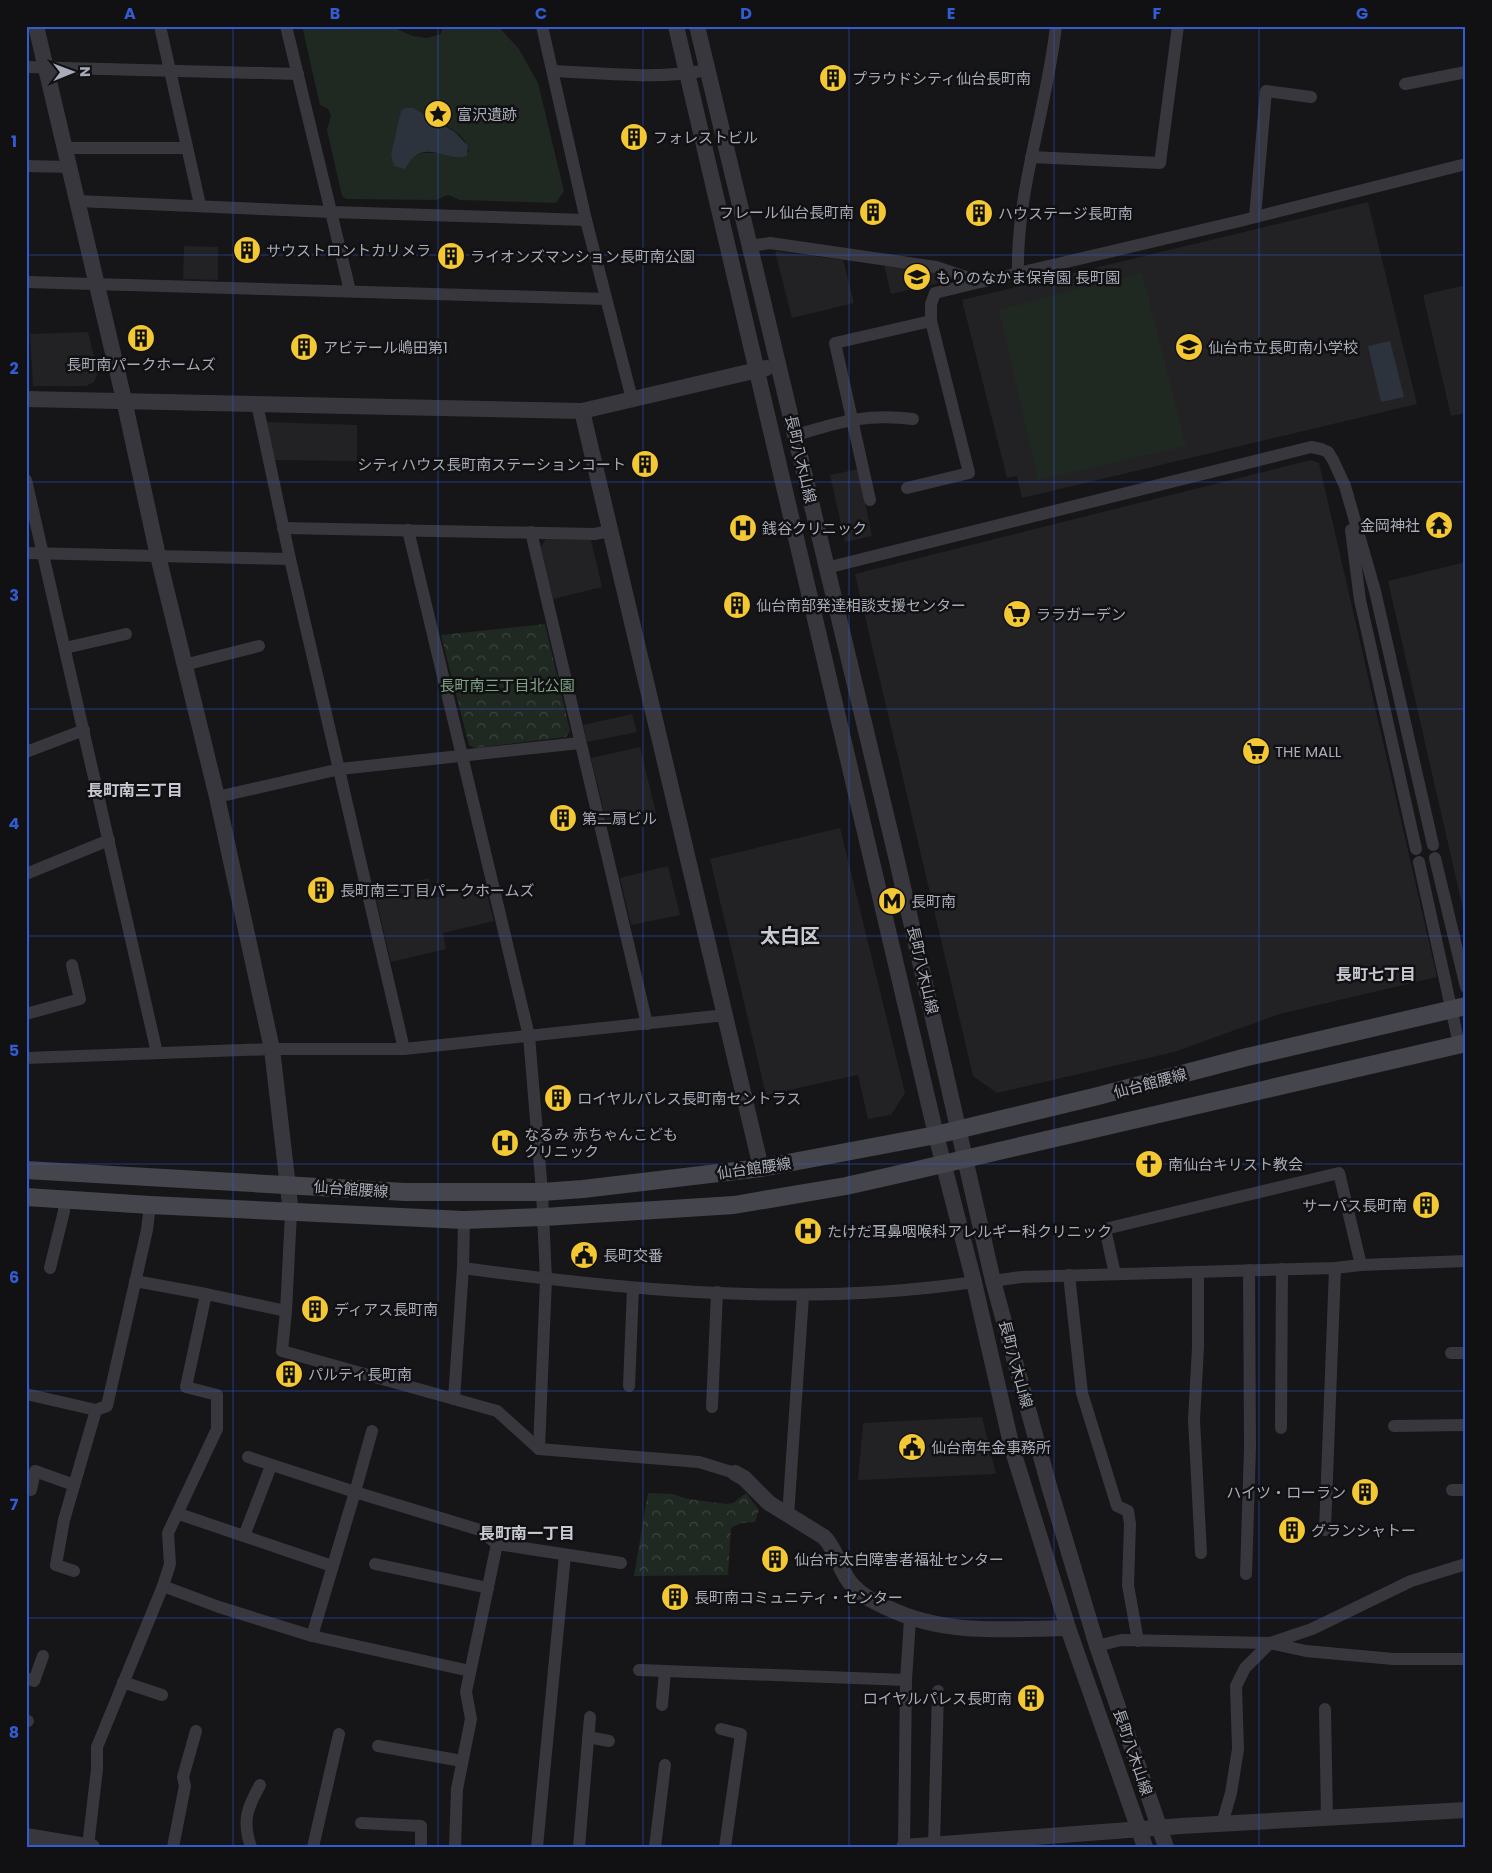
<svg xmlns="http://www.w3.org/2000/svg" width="1492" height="1873" font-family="Poppins,'Noto Sans JP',sans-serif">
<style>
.built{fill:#222225}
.grass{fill:#202822;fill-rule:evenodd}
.park{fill:url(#park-crowns)}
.water{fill:#2c333c}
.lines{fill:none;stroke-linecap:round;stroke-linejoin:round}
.minor{stroke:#37373d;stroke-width:12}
.tertiary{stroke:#37373d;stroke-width:16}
.secondary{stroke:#45464d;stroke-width:18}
.grid{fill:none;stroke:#325cd3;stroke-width:1;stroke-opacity:0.55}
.labels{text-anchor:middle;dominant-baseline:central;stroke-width:5;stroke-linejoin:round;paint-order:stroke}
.poi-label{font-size:15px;fill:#a8abb8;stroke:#111113;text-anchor:start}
.street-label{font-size:15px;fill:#a8abb8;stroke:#111113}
.park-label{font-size:15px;fill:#7fa385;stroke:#111113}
.neighbourhood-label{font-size:16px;font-weight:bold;fill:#c9cbd4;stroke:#111113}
.district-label{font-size:20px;font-weight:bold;fill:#c9cbd4;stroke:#111113}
.neatline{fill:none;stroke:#325cd3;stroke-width:2}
.grid-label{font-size:16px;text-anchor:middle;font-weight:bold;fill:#325cd3}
</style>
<defs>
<pattern id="park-crowns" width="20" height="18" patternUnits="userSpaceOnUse" patternTransform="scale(1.25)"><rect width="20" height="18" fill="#202822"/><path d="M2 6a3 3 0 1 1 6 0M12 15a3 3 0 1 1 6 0" fill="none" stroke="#3e4440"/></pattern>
</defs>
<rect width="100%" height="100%" fill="#161618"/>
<!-- built -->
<g class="built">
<path d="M 1368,202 L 1417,404 L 1022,498 L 1017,476 L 1007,478 L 962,300 Z"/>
<path d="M 184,246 L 218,247 L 218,280 L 183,279 Z"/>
<path d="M 775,251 L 843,260 L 854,303 L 792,318 Z"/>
<path d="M 884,264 L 945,273 L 947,281 L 891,294 Z"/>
<path d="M 1466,285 L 1466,413 L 1451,416 L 1423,295 Z"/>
<path d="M 88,332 L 98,373 L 94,382 L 86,386 L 33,386 L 30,334 Z"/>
<path d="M 265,422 L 357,425 L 357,461 L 274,460 Z"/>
<path d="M 1311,460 L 1319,463 L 1437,977 L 1280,1014 L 1174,1052 L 997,1093 L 973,1076 L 855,574 Z"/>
<path d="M 858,469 L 872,536 L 845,542 L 830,475 Z"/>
<path d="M 546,539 L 591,540 L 602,587 L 553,599 L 541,547 Z"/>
<path d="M 1466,562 L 1466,922 L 1388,581 Z"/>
<path d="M 632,714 L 637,732 L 587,742 L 583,725 Z"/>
<path d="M 640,747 L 656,813 L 607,824 L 591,758 Z"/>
<path d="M 840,828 L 905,1093 L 891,1115 L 868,1119 L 858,1075 L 766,1095 L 710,859 Z"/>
<path d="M 668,866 L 680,915 L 631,925 L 620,878 Z"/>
<path d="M 429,878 L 434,898 L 485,886 L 494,921 L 443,933 L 446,949 L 391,962 L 374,891 Z"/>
<path d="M 982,1417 L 996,1474 L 858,1480 L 863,1423 Z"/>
</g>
<!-- grass -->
<g class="grass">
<path d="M 302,26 L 390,26 L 413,36 L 427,38 L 441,34 L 443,26 L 498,26 L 519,49 L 538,83 L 564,191 L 556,203 L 460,200 L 448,195 L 436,200 L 346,199 L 342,196 L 327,130 L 331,116 L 328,109 L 320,105 ZM 413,108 C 430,121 465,127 469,152 L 423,153 L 415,155 L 406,167 L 399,124 L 401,112 Z"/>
<path d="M 1142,273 L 1186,446 L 1038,480 L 999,310 Z"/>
</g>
<!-- park -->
<g class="park">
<path d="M 545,624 L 570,731 L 566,737 L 475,748 L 469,745 L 441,635 Z"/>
<path d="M 648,1493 L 672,1494 L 688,1499 L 726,1504 L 733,1503 L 746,1493 L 759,1510 L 755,1522 L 741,1523 L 731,1528 L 728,1575 L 634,1576 Z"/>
</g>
<!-- water -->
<g class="water">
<path d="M 405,108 L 413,108 L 455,132 L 468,146 L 467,156 C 451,162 430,144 415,156 C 411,159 408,165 405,169 L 394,166 L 391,155 L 401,111 Z"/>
<path d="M 1390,341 L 1404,397 L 1381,402 L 1368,346 Z"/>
</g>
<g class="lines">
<!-- minor -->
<g class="minor">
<path d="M 160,26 L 200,205"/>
<path d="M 286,26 L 331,212 L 586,220"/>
<path d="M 542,26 L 586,220 L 632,399"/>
<path d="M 26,67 L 298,74"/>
<path d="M 553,71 C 603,73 658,80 707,70"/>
<path d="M 1405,84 L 1466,72"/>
<path d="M 65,148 L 187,148"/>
<path d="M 1031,157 L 1160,163 L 1178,26"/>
<path d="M 26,166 L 69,167"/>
<path d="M 77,201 L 331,212 L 350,291"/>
<path d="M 1255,217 L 1266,91 L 1311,97"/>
<path d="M 750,246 L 770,243 L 936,267 L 981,282 L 1240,221 L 1466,164"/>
<path d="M 1018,274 C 1016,190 1047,109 1056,26"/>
<path d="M 26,282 L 606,299"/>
<path d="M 931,321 L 931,304 L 935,293 L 980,282"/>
<path d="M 257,404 L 290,559 L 404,1049"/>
<path d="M 796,435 C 840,422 866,413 913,419"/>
<path d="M 26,480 L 157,1053"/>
<path d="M 870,500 L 835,343 L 931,321 L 969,473 L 907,488"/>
<path d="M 283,528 L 594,534 L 611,531"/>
<path d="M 408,530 L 529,1036 L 542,1192 L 546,1279 L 539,1449"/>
<path d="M 1351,530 L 1360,600 L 1416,849"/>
<path d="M 531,532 L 647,1024"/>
<path d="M 26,553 L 290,559"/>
<path d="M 826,568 L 1311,447 L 1321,449 L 1328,452 L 1333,460 L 1345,486 L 1375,591 L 1433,845"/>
<path d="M 65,648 L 126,634"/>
<path d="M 184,665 L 259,646"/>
<path d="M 26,752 L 84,730"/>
<path d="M 217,797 L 340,769 L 580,743"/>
<path d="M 1435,858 L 1466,987"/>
<path d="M 1419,862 L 1459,1044"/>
<path d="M 26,874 L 109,840"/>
<path d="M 26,1014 L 80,999 L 72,965"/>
<path d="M 26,1058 L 272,1049 L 404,1049 L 726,1015"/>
<path d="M 291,1213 L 286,1311 L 282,1351 L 497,1411 L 539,1449 L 699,1462 L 735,1473"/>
<path d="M 50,1268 L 64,1211 L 64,1199"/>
<path d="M 463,1268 C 632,1291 805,1307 974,1282"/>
<path d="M 1198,1272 L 1198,1347 L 1194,1420 L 1201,1553"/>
<path d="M 1115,1274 L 1105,1229 L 1339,1173 L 1361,1265"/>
<path d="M 1069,1275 L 1082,1393 L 1117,1506 L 1128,1511 L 1130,1524 L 1128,1585 L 1138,1641"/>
<path d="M 135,1281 L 206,1294"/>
<path d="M 993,1281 L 1021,1277 L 1335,1268 L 1361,1265 L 1466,1261"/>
<path d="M 1451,1353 L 1466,1353"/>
<path d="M 629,1386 L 633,1288"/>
<path d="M 26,1394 L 96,1410 L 107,1406 L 147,1230 L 150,1205"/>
<path d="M 454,1399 L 463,1268 L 464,1220"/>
<path d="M 712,1407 L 717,1292"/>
<path d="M 1394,1426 L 1466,1425"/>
<path d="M 1281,1428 L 1282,1269"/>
<path d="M 248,1457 L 355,1492 L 372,1431"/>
<path d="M 31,1490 L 35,1471 L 74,1485"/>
<path d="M 1452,1490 L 1466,1490"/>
<path d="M 179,1514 L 332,1566"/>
<path d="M 788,1516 L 803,1296"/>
<path d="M 1325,1530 L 1335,1268"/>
<path d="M 244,1536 L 271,1466"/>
<path d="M 375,1564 L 488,1588"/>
<path d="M 74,1571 L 56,1565 L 64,1520 L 96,1410"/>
<path d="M 1246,1574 L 1250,1447 L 1249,1270"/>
<path d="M 163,1586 L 219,1607 L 312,1636 L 470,1671"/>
<path d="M 312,1636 L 355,1492 L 480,1530 L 497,1544 L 621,1563"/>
<path d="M 1097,1646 L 1121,1640 L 1270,1643 L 1312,1629 L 1411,1581 L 1466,1564"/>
<path d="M 639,1670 L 906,1680"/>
<path d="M 26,1678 L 34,1681 L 43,1656"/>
<path d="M 123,1682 L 162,1695"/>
<path d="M 662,1705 L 665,1671"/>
<path d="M 1325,1709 L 1327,1818"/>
<path d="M 26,1721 L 28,1721"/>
<path d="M 721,1729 L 741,1734 L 725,1847"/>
<path d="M 588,1737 L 609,1741"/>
<path d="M 378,1746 L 462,1761"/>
<path d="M 361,1823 L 421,1826 L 421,1847"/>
<path d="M 1222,1824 L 1231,1793 L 1238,1749 L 1236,1686 L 1245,1668 L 1270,1643 L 1306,1651 L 1393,1659 L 1466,1659"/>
<path d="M 934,1845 L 938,1691"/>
<path d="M 88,1846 L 97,1769 L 97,1747 L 163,1586 L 170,1564 L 168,1533 L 217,1429 L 217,1395 L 186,1387 L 206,1294 L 286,1311"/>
<path d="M 173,1847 L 185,1786 L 183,1777 L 196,1731"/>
<path d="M 251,1847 C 242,1821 247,1808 260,1785"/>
<path d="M 313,1847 L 339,1734"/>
<path d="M 455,1847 L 457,1789 L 471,1719 L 466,1692 L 497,1544"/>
<path d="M 537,1847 L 565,1555"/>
<path d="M 579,1847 L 590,1717"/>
<path d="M 655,1847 L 665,1765"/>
<path d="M 904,1847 L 906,1680 L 910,1619"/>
</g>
<!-- tertiary -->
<g class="tertiary">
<path d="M 36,26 L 124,400 L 158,556 L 217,797 L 272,1049 L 291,1213"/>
<path d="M 676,26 L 936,1135 L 974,1282 L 1012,1448 L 1068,1628 L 1145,1847"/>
<path d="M 697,26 L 895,852 L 993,1281 L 1049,1486 L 1097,1646 L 1166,1847"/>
<path d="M 26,399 L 582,411 L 766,368"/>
<path d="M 582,411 L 761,1168"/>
<path d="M 735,1473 L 744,1478 L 769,1503 L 824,1537 C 838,1551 839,1572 853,1586 C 863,1597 875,1602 888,1608 C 946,1636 1005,1629 1068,1628"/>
<path d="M 26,1836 L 92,1847"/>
<path d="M 904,1847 L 1181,1826 L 1466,1810"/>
</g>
<!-- secondary -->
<g class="secondary">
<path d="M 26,1170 L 405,1192 L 542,1192 L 583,1189 L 761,1168 L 936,1135 L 1094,1097 L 1247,1057 L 1466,1006"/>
<path d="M 26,1197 L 150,1205 L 464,1220 L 544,1217 L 734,1205 L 846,1186 L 904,1173 L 1466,1043"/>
</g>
</g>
<!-- grid -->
<path class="grid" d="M 233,26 L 233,1847M 438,26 L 438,1847M 643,26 L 643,1847M 849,26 L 849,1847M 1054,26 L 1054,1847M 1259,26 L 1259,1847M 26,255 L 1466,255M 26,482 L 1466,482M 26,709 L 1466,709M 26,936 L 1466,936M 26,1164 L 1466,1164M 26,1391 L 1466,1391M 26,1618 L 1466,1618"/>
<!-- icons -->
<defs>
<g id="building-disc" transform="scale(1.4375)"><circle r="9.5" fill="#f3c833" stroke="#111113"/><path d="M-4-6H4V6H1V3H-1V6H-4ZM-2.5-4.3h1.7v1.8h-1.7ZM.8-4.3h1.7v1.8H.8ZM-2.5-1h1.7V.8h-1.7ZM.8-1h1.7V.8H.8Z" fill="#111"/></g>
<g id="sight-disc" transform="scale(1.4375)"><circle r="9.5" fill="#f3c833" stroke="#111113"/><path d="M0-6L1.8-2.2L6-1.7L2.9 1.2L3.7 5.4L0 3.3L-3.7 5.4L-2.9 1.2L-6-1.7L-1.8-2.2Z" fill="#111"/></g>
<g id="school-disc" transform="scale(1.4375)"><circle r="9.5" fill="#f3c833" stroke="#111113"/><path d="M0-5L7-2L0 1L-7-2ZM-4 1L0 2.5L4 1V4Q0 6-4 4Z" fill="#111"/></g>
<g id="temple-disc" transform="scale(1.4375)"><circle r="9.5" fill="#f3c833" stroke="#111113"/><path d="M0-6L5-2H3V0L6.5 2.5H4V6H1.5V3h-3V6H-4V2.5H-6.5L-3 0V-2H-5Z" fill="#111"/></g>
<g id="hospital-disc" transform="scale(1.4375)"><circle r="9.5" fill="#f3c833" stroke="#111113"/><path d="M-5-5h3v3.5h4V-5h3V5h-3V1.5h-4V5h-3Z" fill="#111"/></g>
<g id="supermarket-disc" transform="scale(1.4375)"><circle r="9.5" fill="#f3c833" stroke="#111113"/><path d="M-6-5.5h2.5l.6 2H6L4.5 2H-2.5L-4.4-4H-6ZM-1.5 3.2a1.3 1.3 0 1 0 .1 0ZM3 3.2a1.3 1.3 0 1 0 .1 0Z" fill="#111"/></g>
<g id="metro-disc" transform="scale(1.4375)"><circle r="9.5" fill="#f3c833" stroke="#111113"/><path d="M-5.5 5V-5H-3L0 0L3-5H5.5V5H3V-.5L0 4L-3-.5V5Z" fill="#111"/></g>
<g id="church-disc" transform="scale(1.4375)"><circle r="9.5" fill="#f3c833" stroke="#111113"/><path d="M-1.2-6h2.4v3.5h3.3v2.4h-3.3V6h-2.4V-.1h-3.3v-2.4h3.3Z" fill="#111"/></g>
<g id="civic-disc" transform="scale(1.4375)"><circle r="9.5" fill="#f3c833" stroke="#111113"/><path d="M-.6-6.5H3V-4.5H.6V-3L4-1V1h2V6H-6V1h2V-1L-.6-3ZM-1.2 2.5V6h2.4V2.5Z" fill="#111"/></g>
</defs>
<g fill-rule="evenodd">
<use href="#building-disc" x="833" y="78"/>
<use href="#sight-disc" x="438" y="114"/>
<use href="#building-disc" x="634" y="137"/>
<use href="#building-disc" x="873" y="212"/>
<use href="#building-disc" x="979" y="213"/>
<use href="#building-disc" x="247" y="250"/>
<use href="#building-disc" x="451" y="256"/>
<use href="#school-disc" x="917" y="277"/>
<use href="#building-disc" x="141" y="338"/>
<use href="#building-disc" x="304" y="347"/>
<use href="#school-disc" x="1189" y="347"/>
<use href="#building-disc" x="645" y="464"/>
<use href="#temple-disc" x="1439" y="525"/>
<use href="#hospital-disc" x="743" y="528"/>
<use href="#building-disc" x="737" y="605"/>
<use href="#supermarket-disc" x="1017" y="614"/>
<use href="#supermarket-disc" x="1256" y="751"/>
<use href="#building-disc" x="563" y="818"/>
<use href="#building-disc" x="321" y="890"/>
<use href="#metro-disc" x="892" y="901"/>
<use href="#building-disc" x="558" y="1098"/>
<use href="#hospital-disc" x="505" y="1143"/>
<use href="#church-disc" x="1149" y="1164"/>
<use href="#building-disc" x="1426" y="1205"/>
<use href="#hospital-disc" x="808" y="1231"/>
<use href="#civic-disc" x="584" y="1255"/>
<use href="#building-disc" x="315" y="1309"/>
<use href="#building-disc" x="289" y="1374"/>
<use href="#civic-disc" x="912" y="1447"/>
<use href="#building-disc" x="1365" y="1492"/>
<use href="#building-disc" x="1292" y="1530"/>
<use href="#building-disc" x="775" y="1559"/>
<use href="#building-disc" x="675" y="1597"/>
<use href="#building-disc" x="1031" y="1698"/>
</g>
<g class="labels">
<!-- poi labels -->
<g class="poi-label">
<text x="852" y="78">プラウドシティ仙台長町南</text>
<text x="457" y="114">富沢遺跡</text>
<text x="653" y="137">フォレストビル</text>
<text x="854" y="212" text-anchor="end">フレール仙台長町南</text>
<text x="998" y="213">ハウステージ長町南</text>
<text x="266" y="250">サウストロントカリメラ</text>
<text x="470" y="256">ライオンズマンション長町南公園</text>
<text x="936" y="277">もりのなかま保育園 長町園</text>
<text x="323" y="347">アビテール嶋田第1</text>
<text x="1208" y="347">仙台市立長町南小学校</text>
<text x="141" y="364" text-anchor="middle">長町南パークホームズ</text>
<text x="626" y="464" text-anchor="end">シティハウス長町南ステーションコート</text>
<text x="1420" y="525" text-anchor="end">金岡神社</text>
<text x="762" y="528">銭谷クリニック</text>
<text x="756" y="605">仙台南部発達相談支援センター</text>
<text x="1036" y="614">ララガーデン</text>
<text x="1275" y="751">THE MALL</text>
<text x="582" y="818">第二扇ビル</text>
<text x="340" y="890">長町南三丁目パークホームズ</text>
<text x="911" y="901">長町南</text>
<text x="577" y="1098">ロイヤルパレス長町南セントラス</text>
<text x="524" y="1134">なるみ 赤ちゃんこども<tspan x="524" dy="17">クリニック</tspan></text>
<text x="1168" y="1164">南仙台キリスト教会</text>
<text x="1407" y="1205" text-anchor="end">サーパス長町南</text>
<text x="827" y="1231">たけだ耳鼻咽喉科アレルギー科クリニック</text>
<text x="603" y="1255">長町交番</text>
<text x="334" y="1309">ディアス長町南</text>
<text x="308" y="1374">パルティ長町南</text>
<text x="931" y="1447">仙台南年金事務所</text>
<text x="1346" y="1492" text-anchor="end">ハイツ・ローラン</text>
<text x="1311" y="1530">グランシャトー</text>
<text x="794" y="1559">仙台市太白障害者福祉センター</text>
<text x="694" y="1597">長町南コミュニティ・センター</text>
<text x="1012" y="1698" text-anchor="end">ロイヤルパレス長町南</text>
</g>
<!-- street labels -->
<g class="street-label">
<text transform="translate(801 459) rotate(77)">長町八木山線</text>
<text transform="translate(923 970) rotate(77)">長町八木山線</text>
<text transform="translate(1150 1083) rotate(-15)">仙台館腰線</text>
<text transform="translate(754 1168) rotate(-8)">仙台館腰線</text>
<text transform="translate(351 1189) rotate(4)">仙台館腰線</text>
<text transform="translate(1016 1364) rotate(75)">長町八木山線</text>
<text transform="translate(1133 1752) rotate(71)">長町八木山線</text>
</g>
<!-- park labels -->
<g class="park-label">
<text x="507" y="685">長町南三丁目北公園</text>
</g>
<!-- neighbourhood labels -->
<g class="neighbourhood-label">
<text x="135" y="790">長町南三丁目</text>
<text x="1376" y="974">長町七丁目</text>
<text x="527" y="1533">長町南一丁目</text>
</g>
<!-- district labels -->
<g class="district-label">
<text x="790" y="936">太白区</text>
</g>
</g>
<!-- border -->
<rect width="1492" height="1873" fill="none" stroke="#111113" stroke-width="55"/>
<!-- north arrow -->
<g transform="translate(72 72) rotate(89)" stroke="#111113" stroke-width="4" paint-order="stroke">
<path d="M0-4L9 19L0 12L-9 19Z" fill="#a8abb8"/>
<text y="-8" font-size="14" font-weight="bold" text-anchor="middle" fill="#a8abb8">N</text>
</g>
<rect x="28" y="28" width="1436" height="1818" class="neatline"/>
<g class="grid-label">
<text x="130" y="19">A</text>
<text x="335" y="19">B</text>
<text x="541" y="19">C</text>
<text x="746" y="19">D</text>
<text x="951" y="19">E</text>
<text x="1157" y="19">F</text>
<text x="1362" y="19">G</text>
<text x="14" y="147">1</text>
<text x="14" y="374">2</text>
<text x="14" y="601">3</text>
<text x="14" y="829">4</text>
<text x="14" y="1056">5</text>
<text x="14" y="1283">6</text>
<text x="14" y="1510">7</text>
<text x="14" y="1738">8</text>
</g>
</svg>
